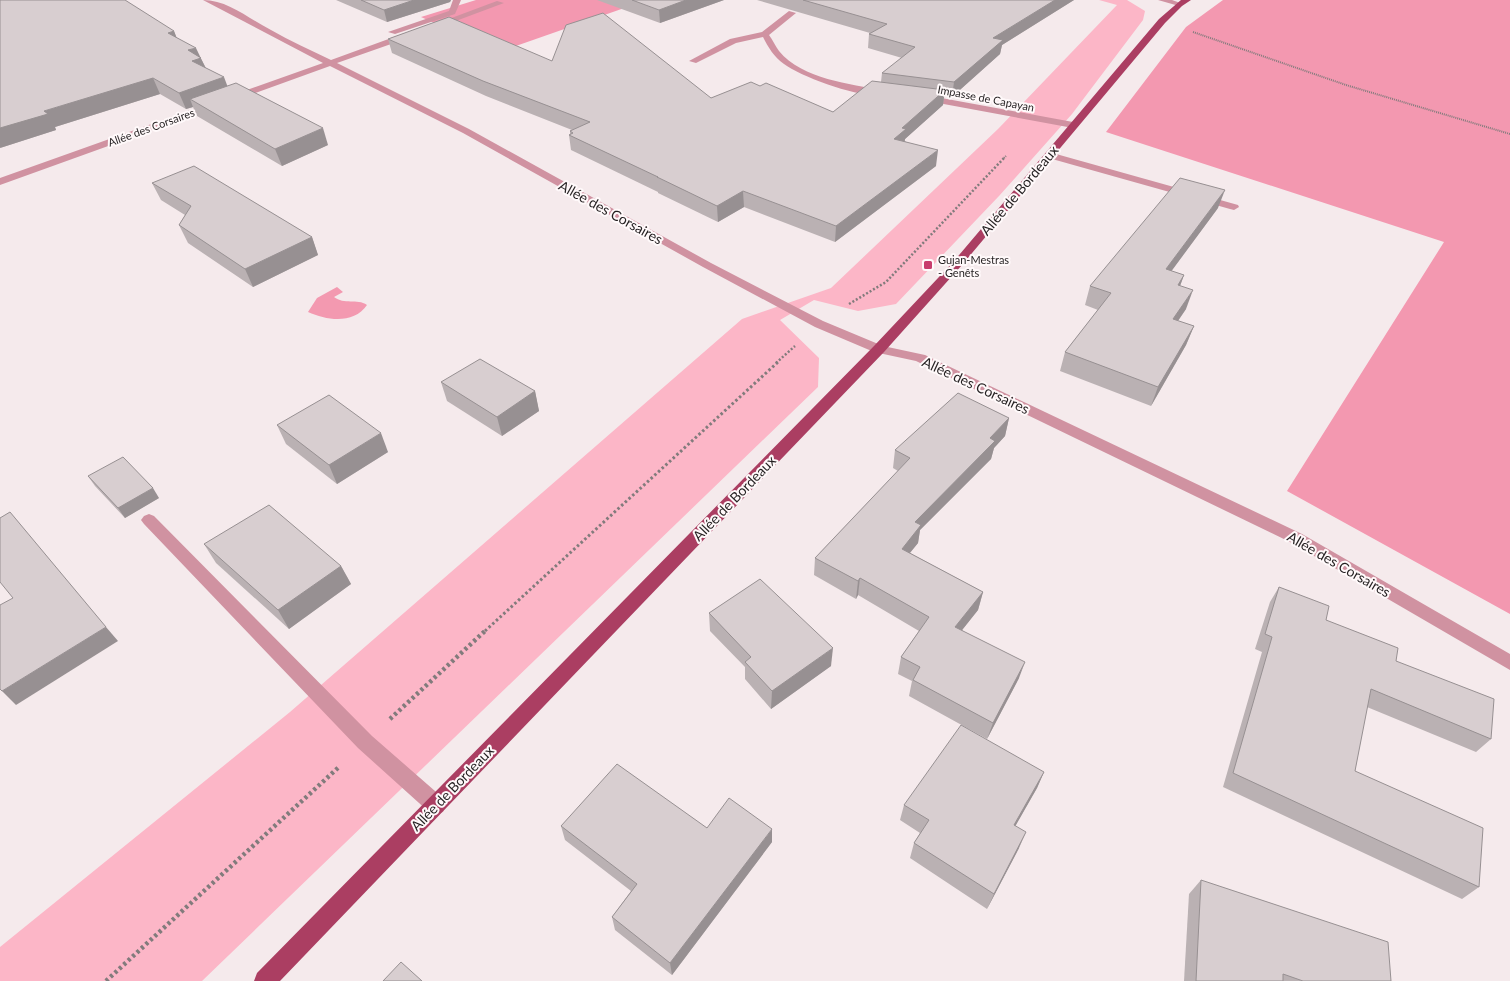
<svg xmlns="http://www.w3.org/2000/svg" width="1510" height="981" font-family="Lato,sans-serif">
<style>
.green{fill:#fcb6c7}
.forest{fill:#f398b0}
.water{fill:#f399b0}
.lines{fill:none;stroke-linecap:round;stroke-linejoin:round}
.path-far3{stroke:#827b7c;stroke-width:2;stroke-dasharray:1 1;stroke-linecap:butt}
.path-far2{stroke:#827b7c;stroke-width:2.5;stroke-dasharray:2 2;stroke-linecap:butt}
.path-far1{stroke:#827b7c;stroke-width:3;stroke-dasharray:2.5 2.5;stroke-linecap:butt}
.path{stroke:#827b7c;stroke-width:4.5;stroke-dasharray:3 3;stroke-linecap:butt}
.minor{fill:#d092a1;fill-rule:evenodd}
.major{fill:#ab3e62;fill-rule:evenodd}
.wall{fill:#bab1b3}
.shaded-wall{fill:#979092}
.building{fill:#d8ced0;stroke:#979092}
.poi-dot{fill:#c83c6d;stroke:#fff9fa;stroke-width:2}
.labels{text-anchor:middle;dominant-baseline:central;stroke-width:4;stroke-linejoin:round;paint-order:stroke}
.far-street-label{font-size:11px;fill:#231f20;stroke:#fff9fa}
.far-poi-label{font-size:11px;fill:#231f20;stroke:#fff9fa;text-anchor:start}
.street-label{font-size:14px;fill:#231f20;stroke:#fff9fa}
</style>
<rect width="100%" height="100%" fill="#f5eaec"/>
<!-- green -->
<path class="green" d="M 1099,0 L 1127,0 L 1145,11 L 1143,20 L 1072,114 L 999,196 L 896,304 L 858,311 L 814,300 L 780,320 L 819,358 L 818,387 L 202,981 L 0,981 L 0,947 L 290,712 L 742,319 L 831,288 L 998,129 L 1117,5 Z"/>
<!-- forest -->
<g class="forest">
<path d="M 476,0 L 619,0 L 630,6 L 499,52 L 421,17 Z"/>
<path d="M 1223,0 L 1510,0 L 1510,614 L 1287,491 L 1444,242 L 1106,132 L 1186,27 Z"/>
</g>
<!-- water -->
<path class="water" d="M 337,287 L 343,292 L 334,297 C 344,305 357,298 367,305 C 354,324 328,321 308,312 L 317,298 Z"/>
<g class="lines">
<!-- path-far3 -->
<g class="path-far3">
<path d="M 1193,32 L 1346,85 L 1510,134"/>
<path d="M 1004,158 L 1006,156"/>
</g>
<!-- path-far2 -->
<g class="path-far2">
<path d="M 849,304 L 886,282 L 1005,157"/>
<path d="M 776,363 L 795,346"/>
</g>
<!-- path-far1 -->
<path class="path-far1" d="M 485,631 L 778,362"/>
<!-- path -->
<g class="path">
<path d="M 390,719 L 486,630"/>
<path d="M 106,981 L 340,766"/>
</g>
<!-- minor -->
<g class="minor">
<path d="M 203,0 C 228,0 249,19 271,30 C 290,41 311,50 331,60 L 405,33 L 411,33 L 411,37 L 337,63 L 469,129 L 711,263 L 823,321 L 883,346 L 925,355 L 1302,534 L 1510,654 L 1510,670 L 1290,542 L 916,361 L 874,352 L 815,327 L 703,267 L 463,133 L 330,66 L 0,185 L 0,178 L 323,63 Z"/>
<path d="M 453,0 L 461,0 L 455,14 L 395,34 L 388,32 L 449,11 Z"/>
<path d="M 1158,0 L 1172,0 L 1183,4 L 1179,6 Z"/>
<path d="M 497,1 L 504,3 L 437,28 L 430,26 Z"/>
<path d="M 789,11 L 796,13 L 769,35 C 773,40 775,46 779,51 C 803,80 850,83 883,91 L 883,95 C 862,99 801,77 784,64 C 774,57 768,47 763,37 L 736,43 L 696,63 L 689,61 L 730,39 L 762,32 Z"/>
<path d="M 925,95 L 1073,122 L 1078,125 L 1073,128 L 922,100 L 922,96 Z"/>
<path d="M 1049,152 L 1238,205 L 1239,207 L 1234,210 L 1230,209 L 1045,157 L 1044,155 Z"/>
<path d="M 149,514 L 154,516 L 372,736 L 443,798 L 446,805 L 443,812 L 436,814 L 429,812 L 358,748 L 144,524 L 141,520 L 144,516 Z"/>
</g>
<!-- major -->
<path class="major" d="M 1181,0 L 1191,0 L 1182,6 L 1165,23 L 962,265 L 884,352 L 280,981 L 254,981 L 257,973 L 874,346 L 954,261 L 1159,19 Z"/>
</g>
<!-- wall -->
<g class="wall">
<path d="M 336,0 L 451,0 L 450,2 L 387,22 Z"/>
<path d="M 597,0 L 724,0 L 660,23 Z"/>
<path d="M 757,0 L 1074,0 L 1002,45 L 1000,54 L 952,97 L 944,96 L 943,105 L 905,139 L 905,141 L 936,166 L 835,242 L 744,207 L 718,222 L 658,193 L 658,192 L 571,150 L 569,135 L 570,134 L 570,131 L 572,130 L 486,96 L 392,53 L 388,39 L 552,61 L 711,98 L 760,86 L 833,112 L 881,82 L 882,73 L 902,58 L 868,48 L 869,34 L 870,33 Z"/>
<path d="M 174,31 L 176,37 L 200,57 L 206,68 L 227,86 L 328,145 L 282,166 L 197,116 L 193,107 L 186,109 L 160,94 L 55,127 L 56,130 L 0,148 Z"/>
<path d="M 152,183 L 312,237 L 318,255 L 253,287 L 188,243 L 179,225 L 185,215 L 161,200 Z"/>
<path d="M 1218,208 L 1171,271 L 1184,275 L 1180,286 L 1186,309 L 1178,321 L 1194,326 L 1186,345 L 1151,406 L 1060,371 L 1065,352 L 1098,310 L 1085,305 L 1090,286 Z"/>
<path d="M 441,382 L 535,391 L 539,411 L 502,436 L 447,401 Z"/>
<path d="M 1009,418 L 1005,436 L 994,448 L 991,459 L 920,530 L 918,543 L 910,553 L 983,592 L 978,610 L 962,630 L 1019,678 L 987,739 L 909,696 L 912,681 L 898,674 L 901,657 L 919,631 L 858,595 L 856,599 L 814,575 L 815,558 L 898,471 L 893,468 L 895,450 Z"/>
<path d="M 277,425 L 388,452 L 337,484 L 286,444 Z"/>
<path d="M 88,476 L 159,498 L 125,518 L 95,486 Z"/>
<path d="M 204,544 L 341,566 L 351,584 L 289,629 L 216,563 Z"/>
<path d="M 1279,587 L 1326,620 L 1396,661 L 1491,739 L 1476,752 L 1367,707 L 1355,771 L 1479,887 L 1462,899 L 1223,787 L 1262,652 L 1255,649 L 1270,602 Z"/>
<path d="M 709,613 L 831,666 L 771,709 L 745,679 L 745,667 L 710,631 Z"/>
<path d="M 1044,772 L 1037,788 L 1015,826 L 1019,848 L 987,909 L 910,858 L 914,843 L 920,833 L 900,820 L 904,805 Z"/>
<path d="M 561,826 L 707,828 L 772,842 L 672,975 L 615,930 L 612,917 L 631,891 L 565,840 Z"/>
<path d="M 1201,880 L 1391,981 L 1184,981 L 1189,894 Z"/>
</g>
<!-- shaded-wall -->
<g class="shaded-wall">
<path d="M 414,0 L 451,0 L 450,2 L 387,22 L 384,10 Z"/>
<path d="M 686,0 L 724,0 L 660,23 L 659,10 Z"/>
<path d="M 1055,0 L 1074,0 L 1002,45 L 1000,54 L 952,97 L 954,82 L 993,38 Z"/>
<path d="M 174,31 L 180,46 L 168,33 Z"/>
<path d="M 196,48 L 208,73 L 198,76 L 188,50 Z"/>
<path d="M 224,77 L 230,93 L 190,99 L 193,107 L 186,109 L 179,93 Z"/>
<path d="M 153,78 L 160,94 L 55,127 L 56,130 L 0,148 L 0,128 L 44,111 Z"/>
<path d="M 945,90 L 943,105 L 905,139 L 904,144 L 894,139 L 902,128 Z"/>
<path d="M 323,128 L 328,145 L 282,166 L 275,149 Z"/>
<path d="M 938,150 L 936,166 L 835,242 L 836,226 Z"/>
<path d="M 1225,190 L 1218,208 L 1159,288 L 1166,269 Z"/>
<path d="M 743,191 L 744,207 L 718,222 L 717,206 Z"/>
<path d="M 312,237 L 318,255 L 253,287 L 245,269 Z"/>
<path d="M 1184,275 L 1177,294 L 1178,285 Z"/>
<path d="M 1193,290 L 1186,309 L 1166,338 L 1173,319 Z"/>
<path d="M 1194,326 L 1186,345 L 1151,406 L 1158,387 Z"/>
<path d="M 535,391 L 539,411 L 502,436 L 497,417 Z"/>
<path d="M 1009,418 L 1005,436 L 994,448 L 991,459 L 920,530 L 918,543 L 899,566 L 902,549 L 915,522 L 990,438 Z"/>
<path d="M 381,433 L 388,452 L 337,484 L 329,465 Z"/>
<path d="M 153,488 L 159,498 L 125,518 L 118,508 Z"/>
<path d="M 341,566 L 351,584 L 289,629 L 278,610 Z"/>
<path d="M 860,578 L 858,595 L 856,599 L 858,581 Z"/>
<path d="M 983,592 L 978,610 L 951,644 L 955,627 Z"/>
<path d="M 106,627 L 118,641 L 16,705 L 2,691 Z"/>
<path d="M 833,648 L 831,666 L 771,709 L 772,691 Z"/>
<path d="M 1025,662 L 1019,678 L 987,739 L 993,723 Z"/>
<path d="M 1044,772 L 1037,788 L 1007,841 L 1014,825 Z"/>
<path d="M 772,829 L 772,842 L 672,975 L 670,963 Z"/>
<path d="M 1026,832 L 1019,848 L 987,909 L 994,894 Z"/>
</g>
<!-- building -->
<g class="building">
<path d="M 0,0 L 125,0 L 174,31 L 168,33 L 196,48 L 188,50 L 201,58 L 192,61 L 224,77 L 179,93 L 153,78 L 44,111 L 48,114 L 0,128 Z"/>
<path d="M 361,0 L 414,0 L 384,10 Z"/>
<path d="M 632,0 L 686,0 L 659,10 Z"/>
<path d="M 803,0 L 1055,0 L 993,38 L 1003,40 L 954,82 L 882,73 L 915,47 L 869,34 L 887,24 Z"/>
<path d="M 603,13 L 711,98 L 751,82 L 760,86 L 766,83 L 833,112 L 872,81 L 945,90 L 902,128 L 906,129 L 894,139 L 938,150 L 836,226 L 743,191 L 717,206 L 657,177 L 658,177 L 569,135 L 573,133 L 570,131 L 590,122 L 483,81 L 388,39 L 449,17 L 552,61 L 566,25 Z"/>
<path d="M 236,83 L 323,128 L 275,149 L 190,99 Z"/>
<path d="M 194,166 L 312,237 L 245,269 L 179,225 L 191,206 L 152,183 Z"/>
<path d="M 1180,178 L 1225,190 L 1166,269 L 1184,275 L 1178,285 L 1193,290 L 1173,319 L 1194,326 L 1158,387 L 1065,352 L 1111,293 L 1090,286 Z"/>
<path d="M 480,359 L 535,391 L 497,417 L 441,382 Z"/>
<path d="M 958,393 L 1009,418 L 990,438 L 995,441 L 915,522 L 921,525 L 902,549 L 983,592 L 955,627 L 1025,662 L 993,723 L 913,680 L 920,667 L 901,657 L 929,617 L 860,578 L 858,581 L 815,558 L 910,458 L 895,450 Z"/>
<path d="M 329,395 L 381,433 L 329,465 L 277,425 Z"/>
<path d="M 123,457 L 153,488 L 118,508 L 88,476 Z"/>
<path d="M 269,505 L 341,566 L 278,610 L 204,544 Z"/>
<path d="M 10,512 L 106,627 L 2,691 L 0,689 L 0,605 L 13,598 L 0,582 L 0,518 Z"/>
<path d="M 760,579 L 833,648 L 772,691 L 745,662 L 751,657 L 709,613 Z"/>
<path d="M 1279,587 L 1329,606 L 1326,620 L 1398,648 L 1396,661 L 1494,699 L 1491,739 L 1371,689 L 1355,771 L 1483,828 L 1479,887 L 1233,773 L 1272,637 L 1265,634 Z"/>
<path d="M 961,725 L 1044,772 L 1014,825 L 1026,832 L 994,894 L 914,843 L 929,820 L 904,805 Z"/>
<path d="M 617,764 L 707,828 L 729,798 L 772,829 L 670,963 L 612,917 L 637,884 L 561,826 Z"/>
<path d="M 1201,880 L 1388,942 L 1391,981 L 1303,981 L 1283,974 L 1283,981 L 1196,981 Z"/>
<path d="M 401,962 L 422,981 L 383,981 Z"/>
</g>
<!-- markers -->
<rect class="poi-dot" x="923" y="260" width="10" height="10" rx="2.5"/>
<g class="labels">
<!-- far-street labels -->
<g class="far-street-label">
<text transform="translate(986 98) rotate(11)">Impasse de Capayan</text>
<text transform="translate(151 127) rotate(-20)">Allée des Corsaires</text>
</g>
<!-- far-poi labels -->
<g class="far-poi-label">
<text x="938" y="259">Gujan-Mestras<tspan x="938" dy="13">- Genêts</tspan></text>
</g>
<!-- street labels -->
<g class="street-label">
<text transform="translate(1019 190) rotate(-50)">Allée de Bordeaux</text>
<text transform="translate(611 212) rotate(29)">Allée des Corsaires</text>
<text transform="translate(976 385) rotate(25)">Allée des Corsaires</text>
<text transform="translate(734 498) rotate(-46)">Allée de Bordeaux</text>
<text transform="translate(1339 564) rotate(30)">Allée des Corsaires</text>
<text transform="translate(452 788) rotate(-46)">Allée de Bordeaux</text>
</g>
</g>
</svg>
